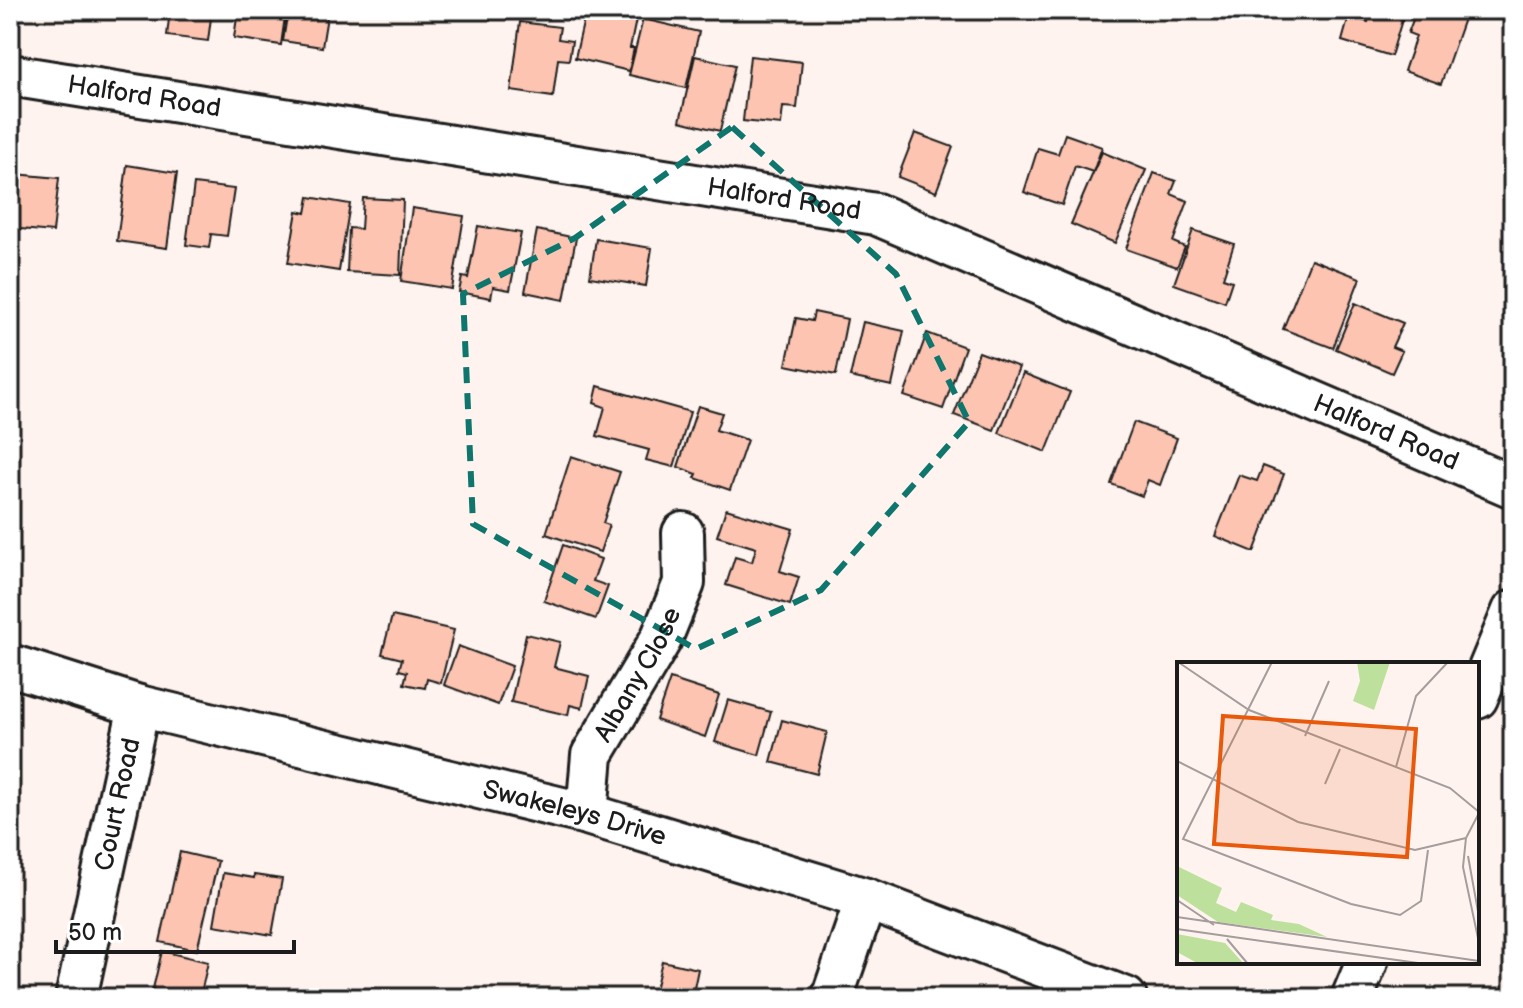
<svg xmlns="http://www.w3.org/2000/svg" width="1523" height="1008" font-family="'Balsamiq Sans',sans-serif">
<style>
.building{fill:#fcc4b1;stroke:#1c1c1c;stroke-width:2}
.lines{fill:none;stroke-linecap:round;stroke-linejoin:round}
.minor-casing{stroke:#1c1c1c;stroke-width:46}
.minor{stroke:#fff;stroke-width:40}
.marked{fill:none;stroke:#0f766e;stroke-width:6;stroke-dasharray:16 10;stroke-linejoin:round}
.labels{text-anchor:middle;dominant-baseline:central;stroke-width:8;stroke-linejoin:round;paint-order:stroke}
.street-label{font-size:26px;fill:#1c1c1c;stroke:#fff}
.inset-road{fill:none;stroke:#a49d9b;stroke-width:2}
.view{fill:#e8590c;fill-opacity:0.15;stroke:#e8590c;stroke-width:4}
.inset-edge{fill:none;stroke:#1c1c1c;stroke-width:4}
</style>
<rect width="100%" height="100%" fill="#fef3ef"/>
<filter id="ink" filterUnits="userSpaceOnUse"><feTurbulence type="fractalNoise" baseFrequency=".0125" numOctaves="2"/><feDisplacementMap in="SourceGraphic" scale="16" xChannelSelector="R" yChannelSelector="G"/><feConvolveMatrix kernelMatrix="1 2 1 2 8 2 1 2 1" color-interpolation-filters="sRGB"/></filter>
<g filter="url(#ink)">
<!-- building -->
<g class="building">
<path d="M 170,10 L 212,10 L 208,41 L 167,36 Z"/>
<path d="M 238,10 L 286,10 L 281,45 L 234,38 Z"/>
<path d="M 288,10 L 328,10 L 322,47 L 283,41 Z"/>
<path d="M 586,10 L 615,10 L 637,15 L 630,48 L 634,48 L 629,71 L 575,58 Z"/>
<path d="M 1371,10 L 1405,10 L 1391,56 L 1342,41 L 1349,16 L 1368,22 Z"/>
<path d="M 1428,10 L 1467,10 L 1441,84 L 1404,71 L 1416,36 L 1408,33 L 1416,12 L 1426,15 Z"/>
<path d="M 643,19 L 699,32 L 686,88 L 629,75 Z"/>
<path d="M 520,22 L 560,27 L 558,39 L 572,41 L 569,60 L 558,59 L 553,97 L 511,91 Z"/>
<path d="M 695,56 L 735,65 L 720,131 L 680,121 Z"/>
<path d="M 750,56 L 802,62 L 797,108 L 783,107 L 781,125 L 743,121 Z"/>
<path d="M 915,133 L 953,147 L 936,192 L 898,177 Z"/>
<path d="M 1065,134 L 1102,147 L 1093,172 L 1075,166 L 1062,205 L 1024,192 L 1038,148 L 1058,154 Z"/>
<path d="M 1102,152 L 1146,170 L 1115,243 L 1071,224 Z"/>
<path d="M 127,165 L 177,173 L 167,248 L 117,241 Z"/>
<path d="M 1154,173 L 1176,181 L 1171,194 L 1188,201 L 1173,242 L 1185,247 L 1177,267 L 1126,249 Z"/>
<path d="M 15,174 L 59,178 L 53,232 L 10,228 Z"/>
<path d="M 194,184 L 234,189 L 227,236 L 211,234 L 209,248 L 186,245 Z"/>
<path d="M 309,197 L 350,204 L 339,271 L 288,263 L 297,211 L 306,213 Z"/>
<path d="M 363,198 L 403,200 L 400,275 L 347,272 L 349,228 L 361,229 Z"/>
<path d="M 412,208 L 464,216 L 452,289 L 401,281 Z"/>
<path d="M 478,226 L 521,233 L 510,290 L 493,287 L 491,298 L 459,292 L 462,277 L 468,278 Z"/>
<path d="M 537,230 L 576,238 L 564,300 L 525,292 Z"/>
<path d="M 1193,230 L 1234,244 L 1223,278 L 1232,281 L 1225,302 L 1174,284 Z"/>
<path d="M 596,239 L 652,248 L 646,286 L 590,277 Z"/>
<path d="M 1311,259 L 1360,278 L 1333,348 L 1283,329 Z"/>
<path d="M 1355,303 L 1403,323 L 1392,347 L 1402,351 L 1392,373 L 1336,349 Z"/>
<path d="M 814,312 L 847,319 L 836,375 L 786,365 L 796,318 L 812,321 Z"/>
<path d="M 863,322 L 904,331 L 892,386 L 850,377 Z"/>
<path d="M 927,333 L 965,347 L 943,409 L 904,396 Z"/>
<path d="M 979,352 L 1019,367 L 994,430 L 954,415 Z"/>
<path d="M 1023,373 L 1070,392 L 1046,452 L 999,433 Z"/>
<path d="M 598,386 L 690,412 L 674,467 L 646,460 L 649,450 L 597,436 L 605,407 L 594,403 Z"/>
<path d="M 698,406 L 722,413 L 716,430 L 747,440 L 730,490 L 695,478 L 697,474 L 678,467 Z"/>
<path d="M 1134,422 L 1177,438 L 1160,485 L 1148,480 L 1142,496 L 1111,484 Z"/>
<path d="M 571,456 L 620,472 L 603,523 L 609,525 L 600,552 L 546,534 Z"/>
<path d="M 1263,466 L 1284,474 L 1254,552 L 1215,536 L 1239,475 L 1257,481 Z"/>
<path d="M 726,509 L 793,529 L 780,571 L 799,577 L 790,605 L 726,585 L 735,557 L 752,562 L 756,548 L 717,536 Z"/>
<path d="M 563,545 L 601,559 L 593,581 L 608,586 L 596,619 L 544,601 Z"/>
<path d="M 392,616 L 454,630 L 441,683 L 427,679 L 425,688 L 404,684 L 407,672 L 399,670 L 402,659 L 382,654 Z"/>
<path d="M 526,634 L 560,642 L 554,667 L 589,676 L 582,708 L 570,705 L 568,715 L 511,702 Z"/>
<path d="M 458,646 L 512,666 L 498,705 L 444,685 Z"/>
<path d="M 670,679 L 719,695 L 705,737 L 656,720 Z"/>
<path d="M 728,700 L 771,712 L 759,755 L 715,742 Z"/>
<path d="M 782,720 L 827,732 L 817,774 L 771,762 Z"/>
<path d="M 180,852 L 218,861 L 197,950 L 160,942 Z"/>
<path d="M 223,873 L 254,878 L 254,875 L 282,879 L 272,935 L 214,925 Z"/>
<path d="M 162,951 L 208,962 L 201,993 L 187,990 L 185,998 L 151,997 Z"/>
<path d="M 662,961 L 698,969 L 692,998 L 653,998 Z"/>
</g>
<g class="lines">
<!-- minor casing -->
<g class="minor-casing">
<g id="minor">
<path id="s1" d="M 10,75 L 876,214 L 1513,487"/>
<path id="s2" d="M 10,665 L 139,706 L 587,814 L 866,899 L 1126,998"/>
<path d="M 1477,698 L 1513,611"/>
<path id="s3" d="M 587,814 L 592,755 L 661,639 L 684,583 L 683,533"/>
<path id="s4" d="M 76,998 L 139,706"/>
<path d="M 832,998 L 866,899"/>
<path d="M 1352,998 L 1367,962"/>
</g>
</g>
<!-- minor -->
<use href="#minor" class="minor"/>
</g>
</g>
<!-- marked area -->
<path class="marked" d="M 732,127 L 896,274 L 969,422 L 821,590 L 696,649 L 473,524 L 463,294 L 575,238 Z"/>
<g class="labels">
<!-- street labels -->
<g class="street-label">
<text stroke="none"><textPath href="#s1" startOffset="136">Halford Road</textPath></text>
<text stroke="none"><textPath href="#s1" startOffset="784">Halford Road</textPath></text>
<text stroke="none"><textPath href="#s1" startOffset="1432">Halford Road</textPath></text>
<text stroke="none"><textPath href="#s3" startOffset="152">Albany Close</textPath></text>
<text stroke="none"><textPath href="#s4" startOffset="198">Court Road</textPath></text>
<text stroke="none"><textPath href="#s2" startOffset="584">Swakeleys Drive</textPath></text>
</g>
</g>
<!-- overview -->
<g transform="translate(1177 662)">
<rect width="302" height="302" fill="#fef3ef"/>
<path d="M 180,0 L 213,0 L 197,48 L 176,39 L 183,19 ZM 0,204 L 45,226 L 39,241 L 59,250 L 64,240 L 96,253 L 94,258 L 122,262 L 150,275 L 41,260 L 0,233 ZM 0,272 L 48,281 L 67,302 L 22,302 L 0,290 Z" fill="#bde19c"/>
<path class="inset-road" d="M 1,0 L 72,48 L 273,126 L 302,150M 95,0 L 6,177 L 174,242 L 223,253 L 244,239 L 251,188M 128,74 L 152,19M 0,99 L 121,160 L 238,188 L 289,176M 219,105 L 239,34 L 271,0M 148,122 L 163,87M 302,151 L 289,176 L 286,205 L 302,281M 291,194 L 302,255M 0,238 L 37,263M 0,255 L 302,299M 0,267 L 248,302M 50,277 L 71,302"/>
<path class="view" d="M 46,54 L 239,67 L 230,195 L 37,182 Z"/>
<rect width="302" height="302" class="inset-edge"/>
</g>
<!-- margin -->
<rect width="1523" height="1008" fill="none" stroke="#fff" stroke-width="40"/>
<rect x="20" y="20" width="1483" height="968" fill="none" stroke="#1c1c1c" stroke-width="3" filter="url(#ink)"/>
<!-- scale -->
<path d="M56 940v12h238v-12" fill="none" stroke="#1c1c1c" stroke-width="4"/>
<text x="68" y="940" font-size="24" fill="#1c1c1c" stroke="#ffffff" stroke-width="6" paint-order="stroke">50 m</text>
</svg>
